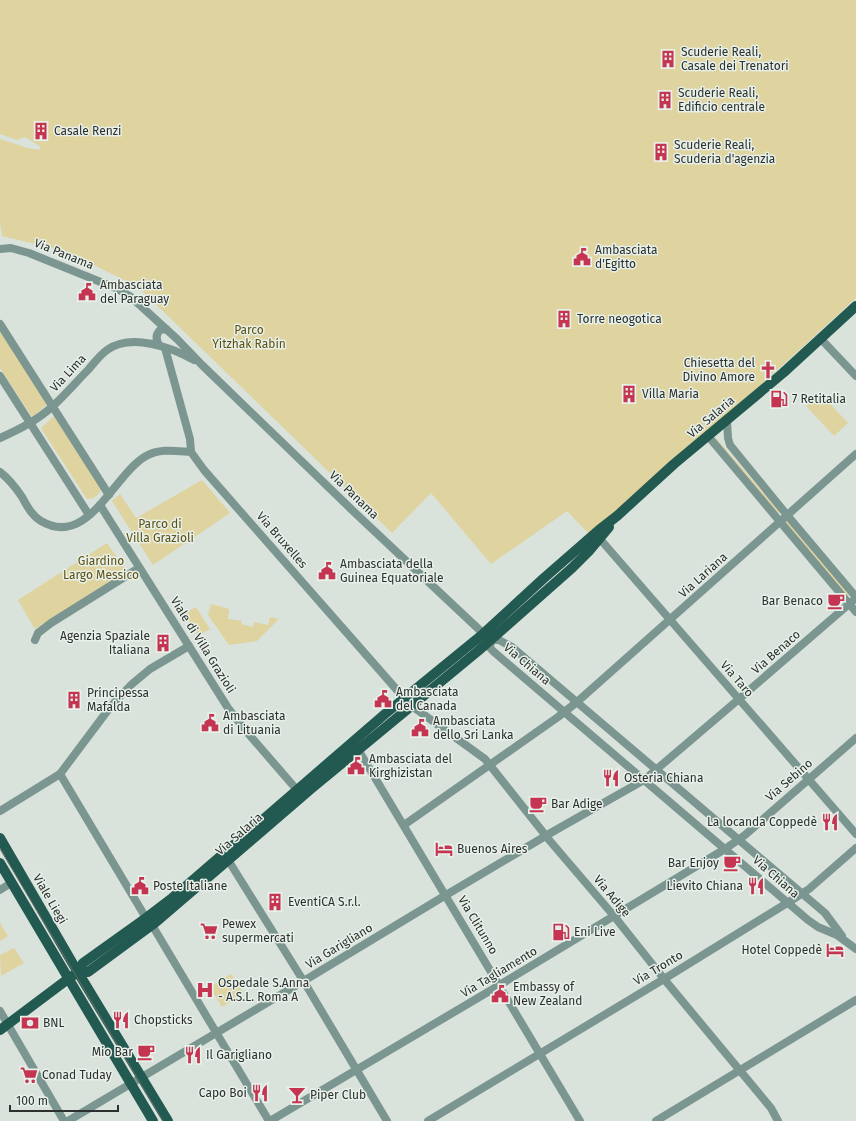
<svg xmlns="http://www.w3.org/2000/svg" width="856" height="1121" font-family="'Fira Sans',sans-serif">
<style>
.green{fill:#dfd39f}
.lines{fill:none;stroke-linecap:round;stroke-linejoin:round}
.minor{stroke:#7b9690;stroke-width:8}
.major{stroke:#225950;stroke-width:10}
.tram{stroke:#696e6a;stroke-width:1}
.labels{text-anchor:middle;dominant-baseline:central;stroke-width:3;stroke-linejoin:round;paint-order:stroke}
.poi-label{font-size:12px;fill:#2d302e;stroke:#e7f0e9;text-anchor:start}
.street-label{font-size:12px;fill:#2d302e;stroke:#e7f0e9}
.park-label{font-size:12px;fill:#5e5113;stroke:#e7f0e9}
</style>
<rect width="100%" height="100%" fill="#dae2dc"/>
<!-- green -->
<g class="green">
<path d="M 0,0 L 856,0 L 856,298 L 737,407 L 589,534 L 567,511 L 491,564 L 431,493 L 392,533 L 138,287 L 86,261 L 52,248 L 2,236 L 0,222 L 0,139 L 28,148 L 39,150 L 41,147 L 25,137 L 17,140 L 0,134 Z"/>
<path d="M 0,329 L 48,404 L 32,417 L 0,368 Z"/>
<path d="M 820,393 L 848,423 L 834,436 L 806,406 Z"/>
<path d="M 54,416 L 101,490 C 97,496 94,499 87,499 L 41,428 Z"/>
<path d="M 715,438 L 717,439 L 780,512 L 777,514 Z"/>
<path d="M 202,480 L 230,513 L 153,565 L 112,501 L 120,494 L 136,518 Z"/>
<path d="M 787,521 L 850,595 L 847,597 L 784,523 Z"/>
<path d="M 107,543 L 127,572 L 35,629 L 18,600 Z"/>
<path d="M 211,604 L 229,609 L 228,619 L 242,621 L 241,624 L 253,627 L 254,622 L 268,625 L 270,617 L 279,619 L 257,641 L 229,645 L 208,615 Z"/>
<path d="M 196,607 L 210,629 L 198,636 L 184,614 Z"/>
<path d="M 0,923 L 8,936 L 0,941 Z"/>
<path d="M 14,948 L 24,963 L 1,976 L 0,955 Z"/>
<path d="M 231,974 L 244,994 L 222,1007 L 210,987 Z"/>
</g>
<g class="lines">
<!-- minor -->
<g class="minor">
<path d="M 0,249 L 11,248 L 29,253 L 118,289 L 131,297 L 177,339 L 202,365 L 351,509 L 487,637"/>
<path d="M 0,324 L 109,495"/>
<path d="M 821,339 L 856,376"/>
<path d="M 159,345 C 156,340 155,335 160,330 L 166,329"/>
<path d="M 165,348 L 190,439 L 191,452 L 204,470 L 404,698 L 416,709 L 485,759 L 550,841 L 614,916 L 664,979 L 761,1096 L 771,1108 L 778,1121"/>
<path d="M 0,376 L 89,515"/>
<path d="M 727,421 L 728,438 L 730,445 L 787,515 L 856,597"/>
<path d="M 708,436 L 856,612"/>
<path d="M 0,438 C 20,429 38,420 54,405 C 66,394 77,381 88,370 C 94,363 100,355 107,350 C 131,333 171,347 194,360"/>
<path d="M 0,472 C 9,479 16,488 22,497 C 27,506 32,516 41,521 C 88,549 114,474 146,456 C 160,448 176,451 191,452"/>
<path d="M 100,505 L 228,708 L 246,731 L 297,790"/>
<path d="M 600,539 L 856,834"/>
<path d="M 35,640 L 38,633 L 51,623 L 139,568"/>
<path d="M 491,640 L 490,648 L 494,652 L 808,920 L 818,927 L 837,935 L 856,949"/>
<path d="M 491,640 L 499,640 L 512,647 L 825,913 L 842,936"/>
<path d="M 356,746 L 580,1121"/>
<path d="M 60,774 L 146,918"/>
<path d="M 0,811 L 60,774 L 111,706 L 132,684 L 150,669 L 189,646"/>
<path d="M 404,825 L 558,717 L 577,702 L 856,454"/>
<path d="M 225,855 L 306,985 L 387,1121"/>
<path d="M 0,890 L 11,883"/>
<path d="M 152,925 L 269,1121"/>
<path d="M 0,1011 L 64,1121"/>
<path d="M 68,1121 L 297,985 L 446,895 L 554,831 L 644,780 L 739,699 L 856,598"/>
<path d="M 270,1121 L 493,989 L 725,849 L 745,835 L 856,738"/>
<path d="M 428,1121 L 664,979 L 792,900 L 809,889 L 856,848"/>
<path d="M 656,1121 L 856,1000"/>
</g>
<!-- major -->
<g class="major">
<path d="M 0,838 L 73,964 L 168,1121"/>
<path d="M 0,863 L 153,1121"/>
<path d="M 78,972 L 83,963 L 146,918 L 171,899 L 385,714 L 483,634 L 544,578 L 599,530 L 617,516 L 674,464 L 783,373 L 856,306"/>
<path d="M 0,1030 L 68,979 L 78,972 L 88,972 L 156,922 L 312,788 L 478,651 L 572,568 L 589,551 L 609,527"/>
</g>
<!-- tram -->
<path class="tram" d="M 0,849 L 163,1121"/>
</g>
<!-- icons -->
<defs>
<g id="building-bare" transform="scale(1.38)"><path d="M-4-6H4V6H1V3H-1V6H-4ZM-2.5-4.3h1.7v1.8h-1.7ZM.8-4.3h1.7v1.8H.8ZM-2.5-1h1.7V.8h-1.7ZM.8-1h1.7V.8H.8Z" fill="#c53552" stroke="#e7f0e9" stroke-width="2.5" paint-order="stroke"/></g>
<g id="civic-bare" transform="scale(1.38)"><path d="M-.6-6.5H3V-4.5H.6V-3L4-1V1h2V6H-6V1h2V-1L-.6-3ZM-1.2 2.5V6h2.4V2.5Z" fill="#c53552" stroke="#e7f0e9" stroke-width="2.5" paint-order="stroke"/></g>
<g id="church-bare" transform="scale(1.38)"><path d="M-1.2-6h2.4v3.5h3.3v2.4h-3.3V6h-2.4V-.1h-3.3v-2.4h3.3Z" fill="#c53552" stroke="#e7f0e9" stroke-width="2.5" paint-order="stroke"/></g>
<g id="fuel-bare" transform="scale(1.38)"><path d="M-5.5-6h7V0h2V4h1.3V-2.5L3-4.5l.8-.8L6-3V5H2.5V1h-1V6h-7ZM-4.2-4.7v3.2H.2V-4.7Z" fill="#c53552" stroke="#e7f0e9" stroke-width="2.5" paint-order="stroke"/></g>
<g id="cafe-bare" transform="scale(1.38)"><path d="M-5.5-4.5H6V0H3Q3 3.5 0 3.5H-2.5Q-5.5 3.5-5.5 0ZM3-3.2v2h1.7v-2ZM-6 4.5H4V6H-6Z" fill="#c53552" stroke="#e7f0e9" stroke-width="2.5" paint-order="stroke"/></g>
<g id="restaurant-bare" transform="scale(1.38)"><path d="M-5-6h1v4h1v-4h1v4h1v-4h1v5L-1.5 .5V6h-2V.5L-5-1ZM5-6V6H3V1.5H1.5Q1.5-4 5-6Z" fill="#c53552" stroke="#e7f0e9" stroke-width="2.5" paint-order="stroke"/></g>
<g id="hotel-bare" transform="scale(1.38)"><path d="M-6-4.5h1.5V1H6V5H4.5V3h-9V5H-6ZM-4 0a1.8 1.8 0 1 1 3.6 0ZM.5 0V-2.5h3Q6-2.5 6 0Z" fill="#c53552" stroke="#e7f0e9" stroke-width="2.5" paint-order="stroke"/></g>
<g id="supermarket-bare" transform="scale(1.38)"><path d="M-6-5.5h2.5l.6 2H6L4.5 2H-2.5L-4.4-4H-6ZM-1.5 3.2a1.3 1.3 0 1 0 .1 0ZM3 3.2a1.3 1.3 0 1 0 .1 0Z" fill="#c53552" stroke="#e7f0e9" stroke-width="2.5" paint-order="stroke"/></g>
<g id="hospital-bare" transform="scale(1.38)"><path d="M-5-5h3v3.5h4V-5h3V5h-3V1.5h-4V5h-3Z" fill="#c53552" stroke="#e7f0e9" stroke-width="2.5" paint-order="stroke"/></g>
<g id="bank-bare" transform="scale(1.38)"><path d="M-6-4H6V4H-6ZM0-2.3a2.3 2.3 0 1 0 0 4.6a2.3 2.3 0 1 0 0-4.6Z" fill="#c53552" stroke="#e7f0e9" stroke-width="2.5" paint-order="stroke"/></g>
<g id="bar-bare" transform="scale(1.38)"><path d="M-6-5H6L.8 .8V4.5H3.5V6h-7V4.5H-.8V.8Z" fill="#c53552" stroke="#e7f0e9" stroke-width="2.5" paint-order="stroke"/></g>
</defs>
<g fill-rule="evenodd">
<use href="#building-bare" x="668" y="59"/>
<use href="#building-bare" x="665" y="100"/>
<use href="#building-bare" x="41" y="131"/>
<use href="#building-bare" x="661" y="152"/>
<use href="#civic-bare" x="582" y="257"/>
<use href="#civic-bare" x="87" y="292"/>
<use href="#building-bare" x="564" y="319"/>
<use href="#church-bare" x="768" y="370"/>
<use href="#building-bare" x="629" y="394"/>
<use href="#fuel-bare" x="779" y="399"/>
<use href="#civic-bare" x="327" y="571"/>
<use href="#cafe-bare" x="836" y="601"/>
<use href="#building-bare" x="163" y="643"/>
<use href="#civic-bare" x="383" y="699"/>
<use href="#building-bare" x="74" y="700"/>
<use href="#civic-bare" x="210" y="723"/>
<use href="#civic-bare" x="420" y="728"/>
<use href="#civic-bare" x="356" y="766"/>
<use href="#restaurant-bare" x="611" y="778"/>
<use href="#cafe-bare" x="538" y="804"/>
<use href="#restaurant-bare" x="830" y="822"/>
<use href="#hotel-bare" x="444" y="849"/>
<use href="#cafe-bare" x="732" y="863"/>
<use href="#civic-bare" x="140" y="886"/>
<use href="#restaurant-bare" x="756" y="886"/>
<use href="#building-bare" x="275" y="902"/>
<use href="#supermarket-bare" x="209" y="931"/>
<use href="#fuel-bare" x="561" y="932"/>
<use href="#hotel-bare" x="835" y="950"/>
<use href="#hospital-bare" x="205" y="990"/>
<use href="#civic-bare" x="500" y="994"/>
<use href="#restaurant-bare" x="121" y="1020"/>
<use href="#bank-bare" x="30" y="1023"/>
<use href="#cafe-bare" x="146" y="1052"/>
<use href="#restaurant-bare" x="193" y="1055"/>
<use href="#supermarket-bare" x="29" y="1075"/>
<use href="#restaurant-bare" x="260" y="1093"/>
<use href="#bar-bare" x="297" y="1095"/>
</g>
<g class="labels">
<!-- poi labels -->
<g class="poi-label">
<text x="681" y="52">Scuderie Reali,<tspan x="681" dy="14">Casale dei Trenatori</tspan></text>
<text x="678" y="93">Scuderie Reali,<tspan x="678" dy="14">Edificio centrale</tspan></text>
<text x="54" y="131">Casale Renzi</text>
<text x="674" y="145">Scuderie Reali,<tspan x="674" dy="14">Scuderia d'agenzia</tspan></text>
<text x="595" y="250">Ambasciata<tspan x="595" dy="14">d'Egitto</tspan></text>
<text x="100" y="285">Ambasciata<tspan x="100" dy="14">del Paraguay</tspan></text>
<text x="577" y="319">Torre neogotica</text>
<text x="755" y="363" text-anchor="end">Chiesetta del<tspan x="755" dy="14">Divino Amore</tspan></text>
<text x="642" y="394">Villa Maria</text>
<text x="792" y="399">7 Retitalia</text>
<text x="340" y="564">Ambasciata della<tspan x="340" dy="14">Guinea Equatoriale</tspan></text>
<text x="823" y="601" text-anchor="end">Bar Benaco</text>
<text x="150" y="636" text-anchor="end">Agenzia Spaziale<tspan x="150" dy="14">Italiana</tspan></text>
<text x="396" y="692">Ambasciata<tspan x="396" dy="14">del Canada</tspan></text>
<text x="87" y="693">Principessa<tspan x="87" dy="14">Mafalda</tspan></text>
<text x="223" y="716">Ambasciata<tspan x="223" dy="14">di Lituania</tspan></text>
<text x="433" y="721">Ambasciata<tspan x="433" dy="14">dello Sri Lanka</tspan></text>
<text x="369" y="759">Ambasciata del<tspan x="369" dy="14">Kirghizistan</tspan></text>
<text x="624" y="778">Osteria Chiana</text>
<text x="551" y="804">Bar Adige</text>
<text x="817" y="822" text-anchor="end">La locanda Coppedè</text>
<text x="457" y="849">Buenos Aires</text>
<text x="719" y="863" text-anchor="end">Bar Enjoy</text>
<text x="153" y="886">Poste Italiane</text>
<text x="743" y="886" text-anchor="end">Lievito Chiana</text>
<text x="288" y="902">EventiCA S.r.l.</text>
<text x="222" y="924">Pewex<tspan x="222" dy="14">supermercati</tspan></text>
<text x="574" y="932">Eni Live</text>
<text x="822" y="950" text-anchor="end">Hotel Coppedè</text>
<text x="218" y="983">Ospedale S.Anna<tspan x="218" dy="14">- A.S.L. Roma A</tspan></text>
<text x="513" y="987">Embassy of<tspan x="513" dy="14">New Zealand</tspan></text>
<text x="134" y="1020">Chopsticks</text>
<text x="43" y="1023">BNL</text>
<text x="133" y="1052" text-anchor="end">Mio Bar</text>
<text x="206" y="1055">Il Garigliano</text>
<text x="42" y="1075">Conad Tuday</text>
<text x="247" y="1093" text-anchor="end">Capo Boi</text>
<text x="310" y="1095">Piper Club</text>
</g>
<!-- street labels -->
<g class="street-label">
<text transform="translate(64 254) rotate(22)">Via Panama</text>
<text transform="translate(68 373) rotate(-47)">Via Lima</text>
<text transform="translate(711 417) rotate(-40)">Via Salaria</text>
<text transform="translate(354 495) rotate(44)">Via Panama</text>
<text transform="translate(282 540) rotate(49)">Via Bruxelles</text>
<text transform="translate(703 575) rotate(-42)">Via Lariana</text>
<text transform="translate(203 645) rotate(58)">Viale di Villa Grazioli</text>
<text transform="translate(776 652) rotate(-41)">Via Benaco</text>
<text transform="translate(527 664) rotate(40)">Via Chiana</text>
<text transform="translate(737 679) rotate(49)">Via Taro</text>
<text transform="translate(789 780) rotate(-41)">Via Sebino</text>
<text transform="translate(239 834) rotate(-41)">Via Salaria</text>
<text transform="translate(776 877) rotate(41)">Via Chiana</text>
<text transform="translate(612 896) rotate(50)">Via Adige</text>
<text transform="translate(50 899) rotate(60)">Viale Liegi</text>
<text transform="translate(478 925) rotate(59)">Via Clitunno</text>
<text transform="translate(339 946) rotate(-31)">Via Garigliano</text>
<text transform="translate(658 968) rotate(-31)">Via Tronto</text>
<text transform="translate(499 972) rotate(-31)">Via Tagliamento</text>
</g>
<!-- park labels -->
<g class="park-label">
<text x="249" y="330">Parco<tspan x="249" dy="14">Yitzhak Rabin</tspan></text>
<text x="160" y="524">Parco di<tspan x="160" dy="14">Villa Grazioli</tspan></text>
<text x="101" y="561">Giardino<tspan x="101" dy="14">Largo Messico</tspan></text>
</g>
</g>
<!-- scale -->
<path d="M10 1105v6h108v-6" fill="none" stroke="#2d302e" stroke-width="2"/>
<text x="16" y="1105" font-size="12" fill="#2d302e" stroke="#e7f0e9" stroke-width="3" paint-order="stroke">100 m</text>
</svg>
